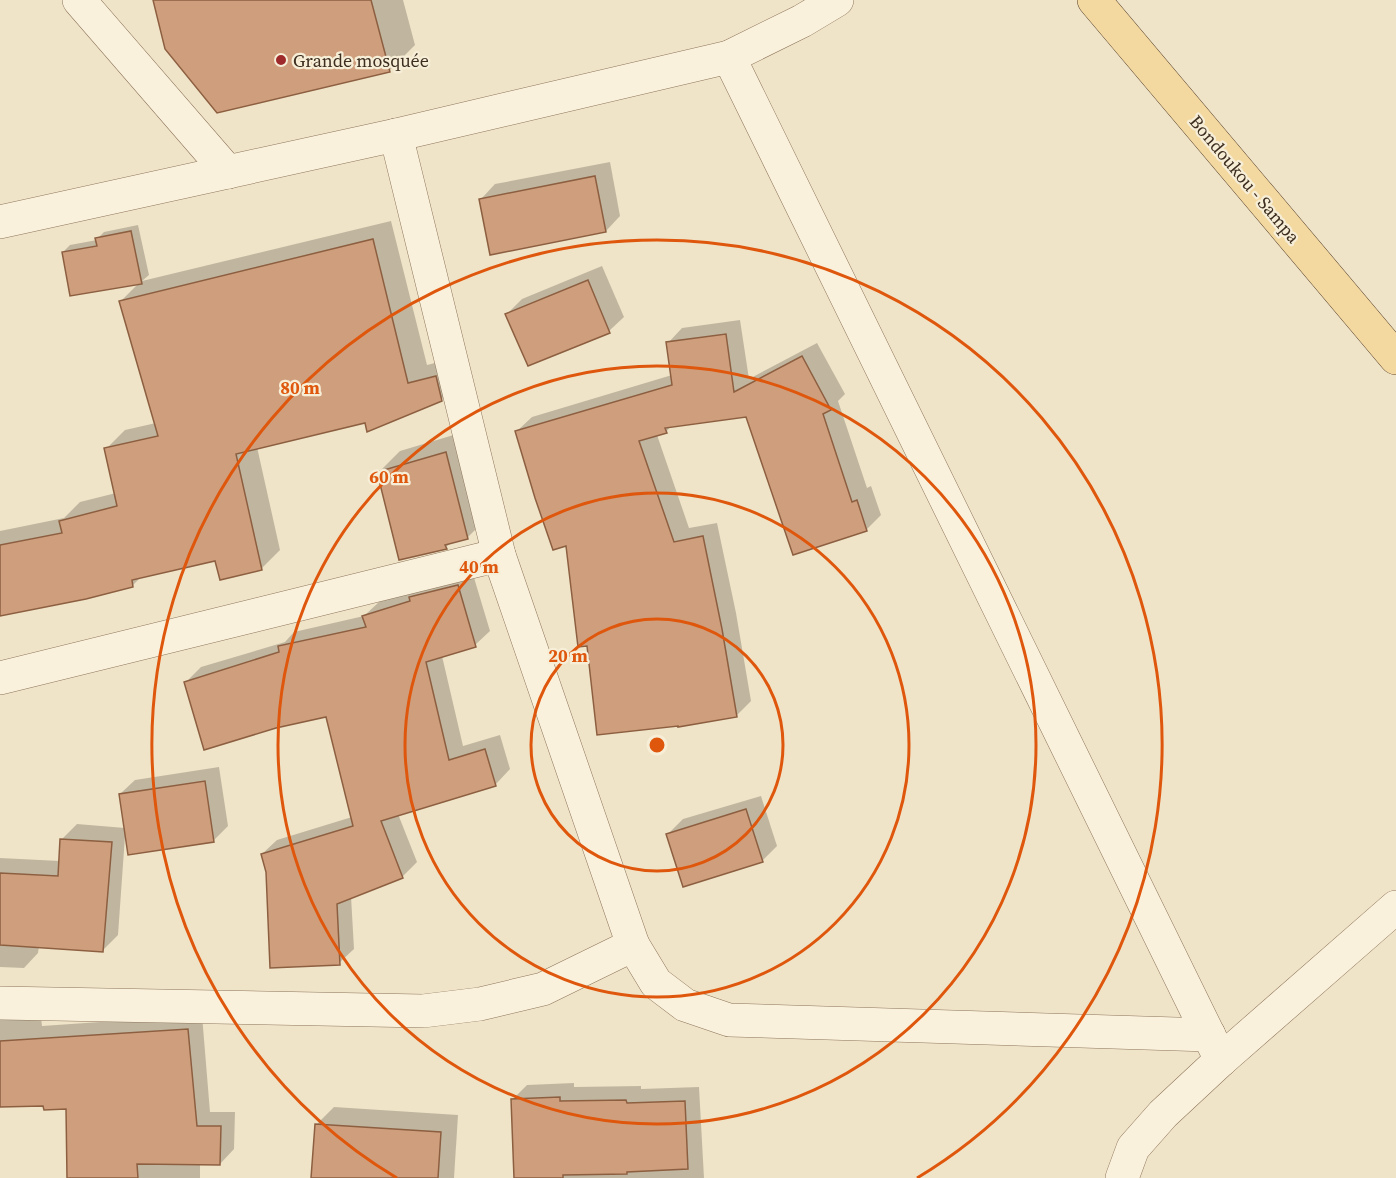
<svg xmlns="http://www.w3.org/2000/svg" width="1396" height="1178" font-family="'Source Serif 4',serif">
<style>
.shadow{fill:#0003}
.building{fill:#cf9f7d;stroke:#8d5f41;stroke-width:1.5}
.lines{fill:none;stroke-linecap:round;stroke-linejoin:round}
.minor-casing{stroke:#8d765c;stroke-width:34}
.major-casing{stroke:#5b4430;stroke-width:34}
.minor{stroke:#faf1dc;stroke-width:33}
.major{stroke:#f3d9a0;stroke-width:33}
.ring{fill:none;stroke:#df570d;stroke-width:3}
.poi-dot{fill:#9e2a2b;stroke:#f7eed8;stroke-width:2}
.labels{text-anchor:middle;dominant-baseline:central;stroke-width:4.5;stroke-linejoin:round;paint-order:stroke}
.poi-label{font-size:18px;fill:#3d2e20;stroke:#f7eed8;text-anchor:start}
.street-label{font-size:18px;fill:#3d2e20;stroke:#f7eed8}
.centre{fill:#df570d;stroke:#f7eed8;stroke-width:3}
.ring-label{font-size:18px;text-anchor:middle;font-weight:bold;fill:#df570d;stroke:#f7eed8;stroke-width:4.5;stroke-linejoin:round;paint-order:stroke}
</style>
<rect width="100%" height="100%" fill="#f0e4c8"/>
<!-- shadow -->
<g class="shadow">
<path d="M 154,0 L 403,0 L 415,45 L 389,71 Z"/>
<path d="M 610,162 L 620,216 L 606,231 L 481,199 L 495,184 Z"/>
<path d="M 391,221 L 427,365 L 455,358 L 460,381 L 441,400 L 366,421 L 257,447 L 280,550 L 261,569 L 216,559 L 141,577 L 133,585 L 0,615 L 0,531 L 64,518 L 80,502 L 116,493 L 106,449 L 125,430 L 156,423 L 121,301 L 139,283 L 63,252 L 70,245 L 97,240 L 97,239 L 104,232 L 138,225 L 149,275 L 142,281 Z"/>
<path d="M 602,266 L 624,317 L 609,331 L 507,314 L 522,299 Z"/>
<path d="M 740,320 L 749,379 L 817,343 L 845,394 L 838,401 L 867,488 L 871,486 L 881,515 L 866,530 L 747,415 L 672,425 L 666,432 L 657,435 L 689,528 L 717,523 L 736,613 L 751,701 L 736,716 L 588,645 L 567,544 L 517,431 L 532,417 L 672,375 L 668,343 L 682,328 Z"/>
<path d="M 467,431 L 489,516 L 467,538 L 452,542 L 446,547 L 379,472 L 400,451 Z"/>
<path d="M 472,571 L 490,631 L 475,645 L 442,656 L 463,746 L 500,735 L 510,769 L 496,784 L 398,814 L 417,862 L 402,877 L 351,896 L 354,949 L 339,963 L 268,872 L 262,854 L 277,840 L 352,817 L 327,716 L 275,727 L 186,682 L 201,667 L 285,642 L 294,632 L 364,616 L 379,602 Z"/>
<path d="M 219,767 L 228,826 L 213,841 L 125,836 L 118,935 L 103,950 L 39,946 L 38,953 L 24,968 L 0,967 L 0,858 L 60,861 L 62,839 L 77,824 L 125,828 L 120,794 L 135,780 Z"/>
<path d="M 761,796 L 777,846 L 762,861 L 668,834 L 683,819 Z"/>
<path d="M 202,1015 L 210,1112 L 235,1112 L 234,1149 L 220,1164 L 200,1163 L 200,1178 L 68,1178 L 67,1107 L 45,1105 L 0,1106 L 0,1018 L 41,1017 L 42,1026 Z"/>
<path d="M 574,1083 L 574,1087 L 641,1086 L 641,1089 L 699,1087 L 704,1178 L 516,1178 L 513,1099 L 527,1085 Z"/>
<path d="M 334,1107 L 458,1115 L 454,1178 L 313,1178 L 316,1125 Z"/>
</g>
<!-- building -->
<g class="building">
<path d="M 153,0 L 371,0 L 390,72 L 217,113 L 165,49 Z"/>
<path d="M 595,176 L 606,232 L 490,255 L 479,199 Z"/>
<path d="M 131,231 L 142,284 L 70,296 L 62,252 L 97,246 L 95,238 Z"/>
<path d="M 373,239 L 408,383 L 436,376 L 442,401 L 367,432 L 365,423 L 236,454 L 262,570 L 220,580 L 215,561 L 132,580 L 133,587 L 86,599 L 0,616 L 0,545 L 62,533 L 59,521 L 117,506 L 104,448 L 158,436 L 119,301 Z"/>
<path d="M 588,280 L 610,333 L 528,366 L 505,314 Z"/>
<path d="M 726,334 L 734,392 L 802,356 L 831,410 L 823,414 L 852,502 L 857,500 L 867,531 L 793,555 L 746,417 L 665,428 L 667,433 L 639,441 L 674,542 L 703,536 L 722,629 L 737,717 L 678,727 L 678,726 L 597,735 L 587,646 L 578,647 L 566,546 L 553,550 L 535,498 L 515,431 L 672,385 L 666,342 Z"/>
<path d="M 446,452 L 468,539 L 445,545 L 447,549 L 399,560 L 377,472 Z"/>
<path d="M 458,585 L 476,647 L 426,662 L 449,760 L 485,749 L 496,786 L 381,821 L 403,878 L 337,904 L 340,965 L 270,968 L 266,872 L 261,854 L 353,826 L 326,717 L 276,728 L 204,750 L 184,682 L 279,652 L 278,646 L 366,627 L 362,616 L 410,601 L 409,597 Z"/>
<path d="M 205,781 L 214,842 L 128,855 L 119,794 Z"/>
<path d="M 746,809 L 763,862 L 683,887 L 666,834 Z"/>
<path d="M 60,839 L 112,842 L 103,952 L 0,945 L 0,873 L 58,876 Z"/>
<path d="M 188,1029 L 197,1126 L 221,1126 L 220,1165 L 137,1164 L 138,1178 L 67,1178 L 66,1109 L 44,1110 L 43,1106 L 0,1107 L 0,1041 Z"/>
<path d="M 560,1097 L 560,1101 L 626,1100 L 627,1103 L 685,1101 L 688,1169 L 627,1172 L 627,1174 L 563,1175 L 563,1178 L 514,1178 L 511,1099 Z"/>
<path d="M 315,1124 L 441,1132 L 438,1178 L 311,1178 Z"/>
</g>
<g class="lines">
<!-- minor casing -->
<g class="minor-casing">
<g id="minor">
<path d="M 79,0 L 228,172"/>
<path d="M 729,57 L 1221,1060"/>
<path d="M 0,222 L 396,135 L 729,57 L 802,21 L 837,0"/>
<path d="M 0,678 L 499,555"/>
<path d="M 633,945 L 656,983 L 685,1005 L 729,1020 L 1209,1035"/>
<path d="M 0,1003 L 423,1011 L 480,1004 L 543,989 L 633,945 L 499,555 L 396,135"/>
<path d="M 1122,1178 L 1133,1148 L 1163,1114 L 1221,1060 L 1396,907"/>
</g>
</g>
<!-- major casing -->
<g class="major-casing">
<path id="major" d="M 1094,0 L 1396,358"/>
</g>
<!-- minor -->
<use href="#minor" class="minor"/>
<!-- major -->
<use href="#major" class="major"/>
</g>
<!-- distance rings -->
<g class="ring">
<circle cx="657" cy="745" r="126"/>
<circle cx="657" cy="745" r="252"/>
<circle cx="657" cy="745" r="379"/>
<path d="M397 1178A505 505 0 1 1 917 1178"/>
</g>
<!-- markers -->
<circle class="poi-dot" cx="281" cy="60" r="6"/>
<g class="labels">
<!-- poi labels -->
<g class="poi-label">
<text x="293" y="60">Grande mosquée</text>
</g>
<!-- street labels -->
<g class="street-label">
<text transform="translate(1245 179) rotate(50)">Bondoukou - Sampa</text>
</g>
</g>
<circle cx="657" cy="745" r="9" class="centre"/>
<g class="ring-label">
<text x="300" y="394">80 m</text>
<text x="389" y="483">60 m</text>
<text x="479" y="573">40 m</text>
<text x="568" y="662">20 m</text>
</g>
</svg>
